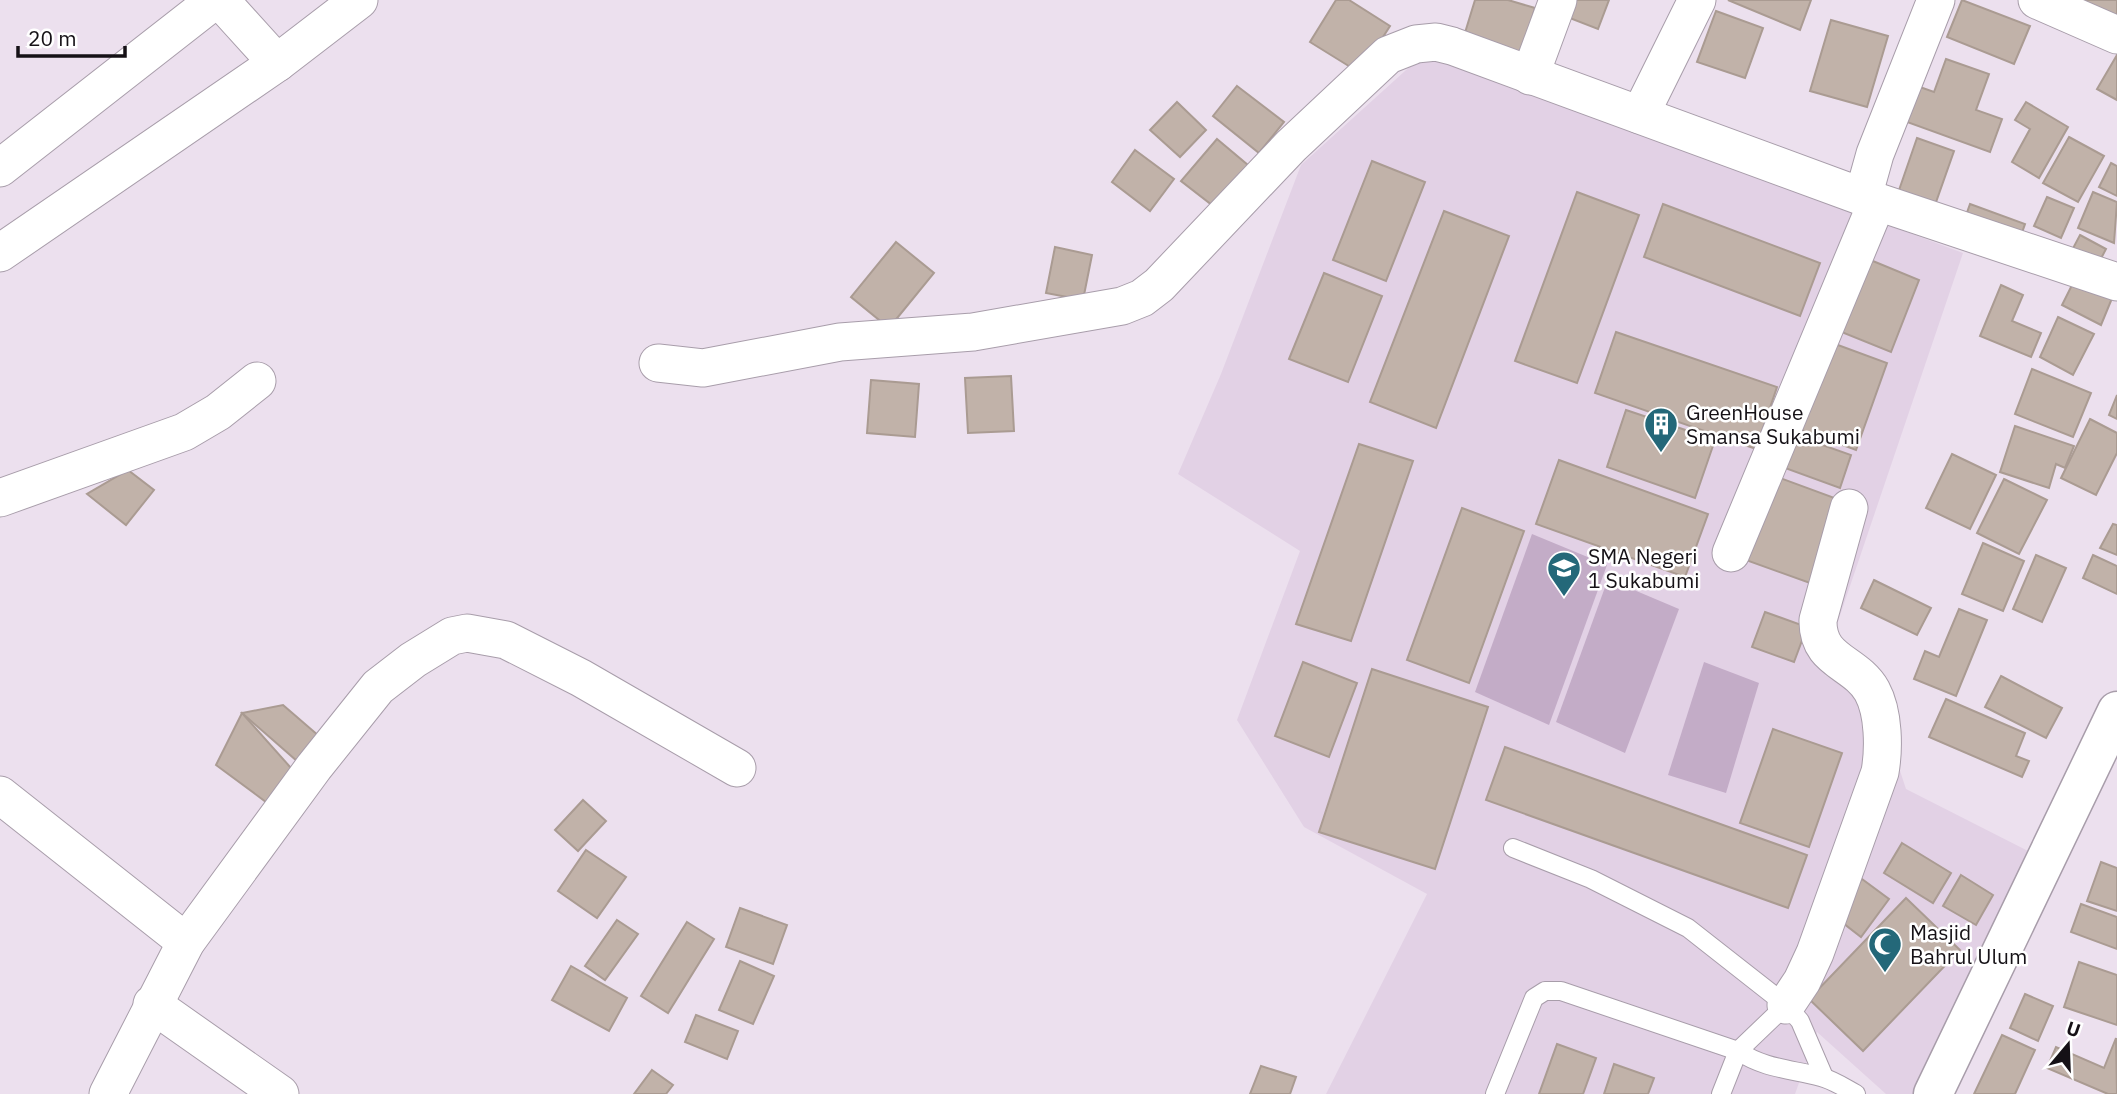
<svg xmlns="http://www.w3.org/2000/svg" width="2117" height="1094" font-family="'IBM Plex Sans',sans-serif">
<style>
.built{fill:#e2d1e5}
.green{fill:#c3acc7}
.building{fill:#c1b2a9;stroke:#aa9b92;stroke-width:2}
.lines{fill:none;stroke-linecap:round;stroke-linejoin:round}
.service-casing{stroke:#a89daa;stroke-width:20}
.minor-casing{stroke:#a89daa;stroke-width:39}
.secondary-casing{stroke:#a89daa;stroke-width:41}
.service{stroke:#fff;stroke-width:18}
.minor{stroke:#fff;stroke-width:37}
.secondary{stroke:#fff;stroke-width:38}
.labels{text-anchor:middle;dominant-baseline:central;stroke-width:5;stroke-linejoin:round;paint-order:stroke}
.poi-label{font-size:21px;fill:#151116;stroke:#fff;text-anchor:start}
</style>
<rect width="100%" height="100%" fill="#ece0ee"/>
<!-- built -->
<path class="built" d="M 1426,52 L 1963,253 L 1830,645 L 1825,675 L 1880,710 L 1906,789 L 2034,854 L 1921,1094 L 1886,1094 L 1817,1032 L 1795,1094 L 1326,1094 L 1427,894 L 1304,827 L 1237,720 L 1300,551 L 1178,474 L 1221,374 L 1301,165 Z"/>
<!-- green -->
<g class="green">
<path d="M 1532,534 L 1607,565 L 1549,725 L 1475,692 Z"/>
<path d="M 1608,579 L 1679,609 L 1625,753 L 1556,722 Z"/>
<path d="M 1704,662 L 1759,683 L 1726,793 L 1668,775 Z"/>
</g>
<!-- building -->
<g class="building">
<path d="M 1336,0 L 1349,0 L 1390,26 L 1360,73 L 1310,42 Z"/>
<path d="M 1475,0 L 1508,0 L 1535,8 L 1522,53 L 1464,36 Z"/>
<path d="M 1573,0 L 1609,0 L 1598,29 L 1567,17 Z"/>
<path d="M 1728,0 L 1811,0 L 1800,30 Z"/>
<path d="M 1962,0 L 2030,26 L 2014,64 L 1947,37 Z"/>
<path d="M 2079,0 L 2117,0 L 2117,18 Z"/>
<path d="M 1716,11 L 1763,28 L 1745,78 L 1697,62 Z"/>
<path d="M 1831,20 L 1888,36 L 1867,107 L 1810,91 Z"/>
<path d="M 2117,55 L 2117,100 L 2097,89 Z"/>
<path d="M 1946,59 L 1989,74 L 1976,110 L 2002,119 L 1990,152 L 1907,122 L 1920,87 L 1934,92 Z"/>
<path d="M 1237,86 L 1284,122 L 1259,153 L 1213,116 Z"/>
<path d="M 1177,102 L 1206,130 L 1180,157 L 1150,130 Z"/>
<path d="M 2026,102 L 2068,127 L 2039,178 L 2012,162 L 2030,129 L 2015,120 Z"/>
<path d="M 2069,137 L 2104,156 L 2078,202 L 2043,183 Z"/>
<path d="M 1917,138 L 1954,151 L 1935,205 L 1898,193 Z"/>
<path d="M 1217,139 L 1255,171 L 1221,212 L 1181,181 Z"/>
<path d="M 1135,150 L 1174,179 L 1150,211 L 1112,182 Z"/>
<path d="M 1372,161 L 1425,182 L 1386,281 L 1333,260 Z"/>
<path d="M 2111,163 L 2117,166 L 2117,196 L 2099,187 Z"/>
<path d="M 1577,192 L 1639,215 L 1577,383 L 1515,361 Z"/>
<path d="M 2093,192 L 2117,202 L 2114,243 L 2078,228 Z"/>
<path d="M 2047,197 L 2074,208 L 2061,238 L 2034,226 Z"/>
<path d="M 1663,204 L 1820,263 L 1800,316 L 1644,257 Z"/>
<path d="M 1970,204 L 2025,224 L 2018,244 L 1963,224 Z"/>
<path d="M 1444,211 L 1509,236 L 1436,428 L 1370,402 Z"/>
<path d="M 2080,235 L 2106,249 L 2096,268 L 2070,254 Z"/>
<path d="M 896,242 L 934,273 L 889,328 L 851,297 Z"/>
<path d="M 1055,247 L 1092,255 L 1083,300 L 1046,293 Z"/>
<path d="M 1868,259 L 1919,280 L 1891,352 L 1839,331 Z"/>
<path d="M 1324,273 L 1382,296 L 1348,382 L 1289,359 Z"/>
<path d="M 2076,277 L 2115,291 L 2101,325 L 2062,305 Z"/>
<path d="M 2001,285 L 2023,295 L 2012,321 L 2041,333 L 2031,357 L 1980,336 Z"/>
<path d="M 2058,317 L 2094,334 L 2073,375 L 2040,357 Z"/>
<path d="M 1616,332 L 1777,387 L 1756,449 L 1595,393 Z"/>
<path d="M 1827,341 L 1887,363 L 1856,450 L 1796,428 Z"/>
<path d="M 2032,369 L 2091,393 L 2073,437 L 2015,414 Z"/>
<path d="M 1011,376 L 1014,431 L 968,433 L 965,378 Z"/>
<path d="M 871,380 L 919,384 L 915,437 L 867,433 Z"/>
<path d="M 2117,395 L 2117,419 L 2109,415 Z"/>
<path d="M 1626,410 L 1715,440 L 1695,498 L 1607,467 Z"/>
<path d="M 2090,419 L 2117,433 L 2117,453 L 2096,495 L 2061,478 Z"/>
<path d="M 2015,426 L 2074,446 L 2065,468 L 2056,464 L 2049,488 L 2000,472 Z"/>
<path d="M 1797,436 L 1851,455 L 1840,488 L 1785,468 Z"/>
<path d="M 1359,444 L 1413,461 L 1351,641 L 1296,624 Z"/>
<path d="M 1952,454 L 1996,475 L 1970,529 L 1926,508 Z"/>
<path d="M 1559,460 L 1708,514 L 1685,577 L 1536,524 Z"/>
<path d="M 128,470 L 154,490 L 126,525 L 87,494 Z"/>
<path d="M 1772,475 L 1840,500 L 1810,583 L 1743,559 Z"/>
<path d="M 2004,479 L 2047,500 L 2019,554 L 1977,533 Z"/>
<path d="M 1462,508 L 1524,531 L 1469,683 L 1407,660 Z"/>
<path d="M 2113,524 L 2117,525 L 2117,555 L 2100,548 Z"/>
<path d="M 1983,543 L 2024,561 L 2003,611 L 1962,594 Z"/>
<path d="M 2036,555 L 2066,568 L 2042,622 L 2013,609 Z"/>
<path d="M 2093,555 L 2117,566 L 2117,594 L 2083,578 Z"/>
<path d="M 1874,580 L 1931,608 L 1917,635 L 1861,608 Z"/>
<path d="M 1959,609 L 1987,620 L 1956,696 L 1914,679 L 1925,651 L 1939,657 Z"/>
<path d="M 1765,612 L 1807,627 L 1794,662 L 1752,647 Z"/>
<path d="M 1303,662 L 1357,683 L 1329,757 L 1275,736 Z"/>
<path d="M 1372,669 L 1488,707 L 1435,869 L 1319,832 Z"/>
<path d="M 2001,676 L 2062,708 L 2046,738 L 1985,707 Z"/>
<path d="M 1946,699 L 2025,733 L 2016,756 L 2029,761 L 2022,777 L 1929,737 Z"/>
<path d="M 283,705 L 319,736 L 297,761 L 242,713 Z"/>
<path d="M 242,713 L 291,768 L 266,802 L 216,765 Z"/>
<path d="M 1773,729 L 1842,753 L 1809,847 L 1740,823 Z"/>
<path d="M 1505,747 L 1807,855 L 1788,908 L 1486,800 Z"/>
<path d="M 583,800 L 606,821 L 578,851 L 555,830 Z"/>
<path d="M 1902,843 L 1951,873 L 1933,903 L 1884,873 Z"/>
<path d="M 586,850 L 626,877 L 597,918 L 558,891 Z"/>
<path d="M 2101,862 L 2117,868 L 2117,911 L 2087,901 Z"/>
<path d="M 1961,875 L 1993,895 L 1976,925 L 1943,906 Z"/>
<path d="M 1862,879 L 1889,899 L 1861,937 L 1834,916 Z"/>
<path d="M 1906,898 L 1960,950 L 1863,1051 L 1809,999 Z"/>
<path d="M 2081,904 L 2117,917 L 2117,949 L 2071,932 Z"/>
<path d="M 740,908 L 787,925 L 773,964 L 726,947 Z"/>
<path d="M 617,920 L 638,934 L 605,980 L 585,966 Z"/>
<path d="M 687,922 L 714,939 L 668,1013 L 641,996 Z"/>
<path d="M 740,961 L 774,976 L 753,1024 L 719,1010 Z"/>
<path d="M 2079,962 L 2117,975 L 2117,1025 L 2064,1007 Z"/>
<path d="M 571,966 L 627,998 L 609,1031 L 552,1000 Z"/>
<path d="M 2025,994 L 2053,1006 L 2038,1041 L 2010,1028 Z"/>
<path d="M 696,1015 L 738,1031 L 727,1059 L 685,1042 Z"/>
<path d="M 2002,1035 L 2035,1050 L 2015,1094 L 1974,1094 Z"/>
<path d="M 2116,1038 L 2117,1094 L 2108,1094 L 2047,1068 L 2056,1047 L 2104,1068 Z"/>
<path d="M 1557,1044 L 1596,1058 L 1583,1094 L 1539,1094 Z"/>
<path d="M 1614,1064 L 1654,1078 L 1648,1094 L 1604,1094 Z"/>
<path d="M 1261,1066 L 1296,1077 L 1290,1094 L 1250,1094 Z"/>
<path d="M 652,1070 L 673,1085 L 666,1094 L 634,1094 Z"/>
</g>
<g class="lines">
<!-- service casing -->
<g class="service-casing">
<g id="service">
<path d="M 1513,848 L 1591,879 L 1688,928 L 1786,1005 L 1800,1021 L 1824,1077"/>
<path d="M 1786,1005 L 1738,1051 C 1765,1069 1791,1069 1821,1077 C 1833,1080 1845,1088 1856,1094"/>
<path d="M 1495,1094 L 1534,998 L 1545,991 L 1561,991 L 1738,1051 L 1721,1094"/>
</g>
</g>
<!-- minor casing -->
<g class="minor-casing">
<g id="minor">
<path d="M 220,0 L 277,63"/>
<path d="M 2037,0 L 2117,35"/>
<path d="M 1530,76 L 1558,0"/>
<path d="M 1640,115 L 1697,0"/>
<path d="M 0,168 L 215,0"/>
<path d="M 1863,197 L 2117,282"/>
<path d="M 0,253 L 277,63 L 359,0"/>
<path d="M 658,363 L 703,368 L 840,342 L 973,332 L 1122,306 L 1142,298 L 1159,285 L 1291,146 L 1388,55 L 1416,44 L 1436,42 L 1452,46 L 1863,197 L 1875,154 L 1936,0"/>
<path d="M 0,498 L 184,432 L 218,412 L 257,381"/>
<path d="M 1731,553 L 1877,202"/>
<path d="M 0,795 L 186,942"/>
<path d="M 152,1004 L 280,1094"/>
<path d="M 1786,1005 L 1802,981 L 1815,953 L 1880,772 C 1884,749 1884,713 1872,691 C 1855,661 1817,662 1818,620 L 1849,508"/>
<path d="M 108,1094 L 186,942 L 314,767 L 378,687 L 413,660 L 452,636 L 467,633 L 506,640 L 581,678 L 737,768"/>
</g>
</g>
<!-- secondary casing -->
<g class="secondary-casing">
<path id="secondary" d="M 1933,1094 L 2117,711"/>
</g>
<!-- service -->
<use href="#service" class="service"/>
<!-- minor -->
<use href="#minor" class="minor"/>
<!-- secondary -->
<use href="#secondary" class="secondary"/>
</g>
<!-- icons -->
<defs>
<g id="building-pin" transform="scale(1.75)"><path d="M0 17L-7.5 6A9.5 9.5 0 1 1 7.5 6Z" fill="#246879" stroke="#fff"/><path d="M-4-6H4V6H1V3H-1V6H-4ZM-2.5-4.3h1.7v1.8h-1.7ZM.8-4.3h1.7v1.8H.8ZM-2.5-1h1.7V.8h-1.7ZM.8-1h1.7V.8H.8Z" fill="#fff"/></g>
<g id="school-pin" transform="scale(1.75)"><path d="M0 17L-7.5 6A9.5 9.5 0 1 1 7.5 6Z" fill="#246879" stroke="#fff"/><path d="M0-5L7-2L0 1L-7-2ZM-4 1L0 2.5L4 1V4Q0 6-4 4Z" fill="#fff"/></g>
<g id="mosque-pin" transform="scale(1.75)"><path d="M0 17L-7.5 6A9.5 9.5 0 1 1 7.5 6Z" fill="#246879" stroke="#fff"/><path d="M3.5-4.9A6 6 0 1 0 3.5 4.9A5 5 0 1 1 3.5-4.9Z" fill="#fff"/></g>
</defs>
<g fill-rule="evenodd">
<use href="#building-pin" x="1661" y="424"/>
<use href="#school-pin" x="1564" y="568"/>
<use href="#mosque-pin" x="1885" y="944"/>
</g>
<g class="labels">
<!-- poi labels -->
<g class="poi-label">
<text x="1686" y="412">GreenHouse<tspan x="1686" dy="24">Smansa Sukabumi</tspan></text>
<text x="1588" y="556">SMA Negeri<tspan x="1588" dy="24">1 Sukabumi</tspan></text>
<text x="1910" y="932">Masjid<tspan x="1910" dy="24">Bahrul Ulum</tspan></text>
</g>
</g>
<!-- north arrow -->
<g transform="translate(2068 1045) rotate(19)" stroke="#ffffff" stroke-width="5" paint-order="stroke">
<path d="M0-5L12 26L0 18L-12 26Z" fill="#151116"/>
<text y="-10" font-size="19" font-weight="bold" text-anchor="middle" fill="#151116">U</text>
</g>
<!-- scale -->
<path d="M18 46v10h107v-10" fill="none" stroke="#151116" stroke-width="3.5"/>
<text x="28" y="46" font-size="21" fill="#151116" stroke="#ffffff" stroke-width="5" paint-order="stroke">20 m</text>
</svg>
